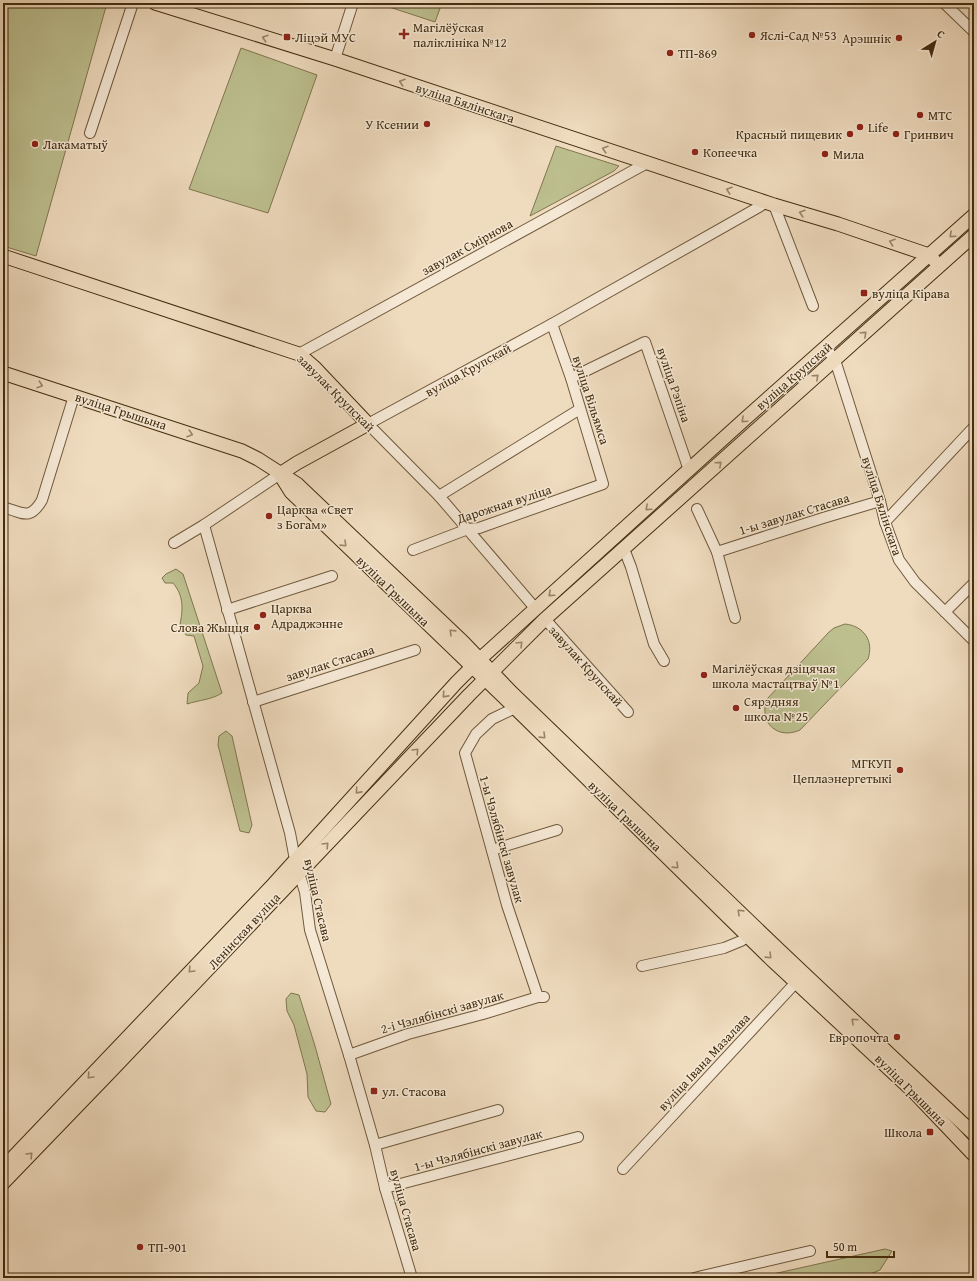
<svg xmlns="http://www.w3.org/2000/svg" width="977" height="1281" font-family="'Gentium Book Plus',serif">
<style>
.green{fill:#bdbf8f;stroke:#80764f}
.lines{fill:none;stroke-linecap:round;stroke-linejoin:round}
.minor-casing{stroke:#6f583b;stroke-width:12}
.major-casing{stroke:#442d0f;stroke-width:15}
.minor{stroke:#f5e8d5;stroke-width:10}
.major{stroke:#efdbbe;stroke-width:13}
.oneway{stroke:#9a8466}
.poi-dot{fill:#8f2418;stroke:#f5e8d5;stroke-width:1.5}
.labels{text-anchor:middle;dominant-baseline:central;stroke-width:3;stroke-linejoin:round;paint-order:stroke}
.poi-label{font-size:13px;fill:#442d0f;stroke:#f5e8d5;text-anchor:start}
.street-label{font-size:13px;fill:#442d0f;stroke:#f5e8d5}
</style>
<rect width="100%" height="100%" fill="#efdbbe"/>
<filter id="stains"><feTurbulence type="fractalNoise" baseFrequency=".005" numOctaves="4"/><feColorMatrix values="0 0 0 0 .2 0 0 0 0 .09 0 0 0 0 .02 0 0 0 .5 -.17"/></filter>
<radialGradient id="worn" r=".72"><stop offset=".6" stop-color="#630" stop-opacity="0"/><stop offset="1" stop-color="#630" stop-opacity=".3"/></radialGradient>
<!-- green -->
<g class="green">
<path d="M 3,3 L 107,3 L 36,256 L 3,246 Z"/>
<path d="M 377,3 L 442,3 L 435,22 Z"/>
<path d="M 241,48 L 317,75 L 268,213 L 189,189 Z"/>
<path d="M 556,146 L 619,166 L 614,171 L 530,216 Z"/>
<path d="M 176,569 L 183,574 L 222,693 C 211,700 199,700 187,704 L 188,693 L 199,683 L 203,666 L 194,636 L 186,635 L 180,625 C 183,609 184,596 173,583 L 165,583 L 162,578 L 166,574 Z"/>
<path d="M 845,624 C 864,626 874,641 868,659 L 800,730 C 778,740 758,723 767,699 L 829,632 L 834,628 Z"/>
<path d="M 226,731 L 232,736 L 252,825 L 249,833 L 240,831 L 218,745 L 219,736 Z"/>
<path d="M 291,993 L 299,995 L 315,1046 L 331,1104 L 325,1112 L 316,1111 L 308,1097 L 307,1074 L 294,1025 L 287,1011 L 286,999 Z"/>
<path d="M 885,1249 L 892,1251 L 880,1270 L 861,1278 L 755,1278 Z"/>
</g>
<g class="lines">
<!-- minor casing -->
<g class="minor-casing">
<g id="minor">
<path d="M 944,3 L 974,32"/>
<path d="M 335,59 L 353,3"/>
<path d="M 90,133 L 133,3"/>
<path d="M 774,205 L 813,306"/>
<path d="M 826,348 L 835,360 L 880,501 L 885,522 L 899,560 L 915,582 L 974,641"/>
<path d="M 299,354 L 647,163"/>
<path d="M 571,378 L 645,342 L 689,470"/>
<path d="M 439,496 L 580,409"/>
<path d="M 3,507 C 23,513 30,521 42,500 L 74,396"/>
<path d="M 697,509 L 717,552 L 735,618"/>
<path d="M 885,522 L 974,427"/>
<path d="M 204,525 L 290,833 L 295,860 L 305,892 L 310,930 L 349,1055 L 375,1145 L 385,1188 L 412,1278"/>
<path d="M 174,543 L 204,525 L 280,474"/>
<path d="M 624,549 L 631,567 L 654,644 L 664,661"/>
<path d="M 413,550 L 468,529 L 479,528 L 603,484 L 571,378 L 552,324"/>
<path d="M 717,552 L 823,518 L 880,501"/>
<path d="M 535,608 L 439,496 L 368,424 L 552,324 L 759,207 L 766,202"/>
<path d="M 227,610 L 332,576"/>
<path d="M 945,612 L 974,583"/>
<path d="M 545,619 L 628,712"/>
<path d="M 253,702 L 415,650"/>
<path d="M 515,708 L 492,719 L 476,734 L 465,753 L 507,905 L 538,997"/>
<path d="M 492,850 L 557,830"/>
<path d="M 642,966 L 724,948 L 741,941 L 748,936"/>
<path d="M 349,1055 L 408,1034 L 483,1014 L 538,997 L 544,997"/>
<path d="M 375,1145 L 498,1110"/>
<path d="M 623,1169 L 800,978"/>
<path d="M 385,1188 L 578,1137"/>
<path d="M 694,1278 L 810,1251"/>
</g>
</g>
<!-- major casing -->
<g class="major-casing">
<g id="major">
<path d="M 155,3 L 335,59 L 774,205 L 838,224 L 929,255 L 934,260"/>
<path d="M 3,256 L 299,354 L 315,368 L 368,424 L 297,463 L 280,474"/>
<path d="M 3,373 L 242,451 L 258,459 L 297,484 L 463,642 L 512,693 L 780,951 L 974,1134"/>
<path d="M 281,476 L 291,492 L 506,699 L 772,960 L 915,1093 L 974,1155"/>
<path d="M 3,1168 L 270,888 L 456,683 L 480,659 L 746,418 L 974,215"/>
<path d="M 3,1183 L 112,1070 L 469,695 L 545,619 L 974,235"/>
</g>
</g>
<!-- minor -->
<use href="#minor" class="minor"/>
<!-- major -->
<use href="#major" class="major"/>
</g>
<!-- one-way arrows -->
<defs><path id="oneway-chevron" d="M-2-3.5L2.5 0L-2 3.5" fill="none" stroke-width="1.6" stroke-linecap="round" stroke-linejoin="round"/></defs>
<g class="oneway">
<use href="#oneway-chevron" transform="translate(265 38) rotate(-162)"/>
<use href="#oneway-chevron" transform="translate(402 82) rotate(-162)"/>
<use href="#oneway-chevron" transform="translate(605 149) rotate(-162)"/>
<use href="#oneway-chevron" transform="translate(729 190) rotate(-162)"/>
<use href="#oneway-chevron" transform="translate(802 213) rotate(-163)"/>
<use href="#oneway-chevron" transform="translate(952 235) rotate(138)"/>
<use href="#oneway-chevron" transform="translate(892 242) rotate(-161)"/>
<use href="#oneway-chevron" transform="translate(864 334) rotate(-42)"/>
<use href="#oneway-chevron" transform="translate(816 377) rotate(-42)"/>
<use href="#oneway-chevron" transform="translate(40 385) rotate(18)"/>
<use href="#oneway-chevron" transform="translate(744 420) rotate(138)"/>
<use href="#oneway-chevron" transform="translate(190 434) rotate(18)"/>
<use href="#oneway-chevron" transform="translate(719 464) rotate(-42)"/>
<use href="#oneway-chevron" transform="translate(648 508) rotate(138)"/>
<use href="#oneway-chevron" transform="translate(344 544) rotate(44)"/>
<use href="#oneway-chevron" transform="translate(551 594) rotate(138)"/>
<use href="#oneway-chevron" transform="translate(452 632) rotate(-136)"/>
<use href="#oneway-chevron" transform="translate(520 644) rotate(-45)"/>
<use href="#oneway-chevron" transform="translate(445 695) rotate(132)"/>
<use href="#oneway-chevron" transform="translate(543 736) rotate(44)"/>
<use href="#oneway-chevron" transform="translate(416 751) rotate(-46)"/>
<use href="#oneway-chevron" transform="translate(358 791) rotate(132)"/>
<use href="#oneway-chevron" transform="translate(326 845) rotate(-46)"/>
<use href="#oneway-chevron" transform="translate(676 866) rotate(44)"/>
<use href="#oneway-chevron" transform="translate(740 912) rotate(-136)"/>
<use href="#oneway-chevron" transform="translate(769 956) rotate(44)"/>
<use href="#oneway-chevron" transform="translate(191 970) rotate(134)"/>
<use href="#oneway-chevron" transform="translate(854 1021) rotate(-137)"/>
<use href="#oneway-chevron" transform="translate(90 1076) rotate(133)"/>
<use href="#oneway-chevron" transform="translate(30 1155) rotate(-46)"/>
</g>
<!-- markers -->
<g class="poi-dot">
<path d="M402 28h4v4h4v4h-4v4h-4v-4h-4v-4h4z"/>
<circle cx="752" cy="35" r="4"/>
<rect x="283" y="33" width="8" height="8" rx="2"/>
<circle cx="899" cy="38" r="4"/>
<circle cx="670" cy="53" r="4"/>
<circle cx="920" cy="115" r="4"/>
<circle cx="427" cy="124" r="4"/>
<circle cx="860" cy="127" r="4"/>
<circle cx="850" cy="134" r="4"/>
<circle cx="896" cy="134" r="4"/>
<circle cx="35" cy="144" r="4"/>
<circle cx="695" cy="152" r="4"/>
<circle cx="825" cy="154" r="4"/>
<rect x="860" y="289" width="8" height="8" rx="2"/>
<circle cx="269" cy="516" r="4"/>
<circle cx="263" cy="615" r="4"/>
<circle cx="257" cy="627" r="4"/>
<circle cx="704" cy="675" r="4"/>
<circle cx="736" cy="708" r="4"/>
<circle cx="900" cy="770" r="4"/>
<circle cx="897" cy="1037" r="4"/>
<rect x="370" y="1087" width="8" height="8" rx="2"/>
<rect x="926" y="1128" width="8" height="8" rx="2"/>
<circle cx="140" cy="1247" r="4"/>
</g>
<g class="labels">
<!-- poi labels -->
<g class="poi-label">
<text x="413" y="27">Магілёўская<tspan x="413" dy="15">паліклініка №12</tspan></text>
<text x="760" y="35">Яслі-Сад №53</text>
<text x="295" y="37">Ліцэй МУС</text>
<text x="891" y="38" text-anchor="end">Арэшнік</text>
<text x="678" y="53">ТП-869</text>
<text x="928" y="115">МТС</text>
<text x="419" y="124" text-anchor="end">У Ксении</text>
<text x="868" y="127">Life</text>
<text x="842" y="134" text-anchor="end">Красный пищевик</text>
<text x="904" y="134">Гринвич</text>
<text x="43" y="144">Лакаматыў</text>
<text x="703" y="152">Копеечка</text>
<text x="833" y="154">Мила</text>
<text x="872" y="293">вуліца Кірава</text>
<text x="277" y="509">Царква «Свет<tspan x="277" dy="15">з Богам»</tspan></text>
<text x="271" y="608">Царква<tspan x="271" dy="15">Адраджэнне</tspan></text>
<text x="249" y="627" text-anchor="end">Слова Жыцця</text>
<text x="712" y="668">Магілёўская дзіцячая<tspan x="712" dy="15">школа мастацтваў №1</tspan></text>
<text x="744" y="701">Сярэдняя<tspan x="744" dy="15">школа №25</tspan></text>
<text x="892" y="763" text-anchor="end">МГКУП<tspan x="892" dy="15">Цеплаэнергетыкі</tspan></text>
<text x="889" y="1037" text-anchor="end">Европочта</text>
<text x="382" y="1091">ул. Стасова</text>
<text x="922" y="1132" text-anchor="end">Школа</text>
<text x="148" y="1247">ТП-901</text>
</g>
<!-- street labels -->
<g class="street-label">
<text transform="translate(465 103) rotate(18)">вуліца Бялінскага</text>
<text transform="translate(467 247) rotate(-29)">завулак Смірнова</text>
<text transform="translate(468 370) rotate(-29)">вуліца Крупскай</text>
<text transform="translate(794 376) rotate(-41)">вуліца Крупскай</text>
<text transform="translate(674 385) rotate(71)">вуліца Рэпіна</text>
<text transform="translate(336 393) rotate(45)">завулак Крупскай</text>
<text transform="translate(591 400) rotate(72)">вуліца Вільямса</text>
<text transform="translate(121 411) rotate(18)">вуліца Грышына</text>
<text transform="translate(504 504) rotate(-18)">Дарожная вуліца</text>
<text transform="translate(882 506) rotate(72)">вуліца Бялінскага</text>
<text transform="translate(794 514) rotate(-17)">1-ы завулак Стасава</text>
<text transform="translate(393 591) rotate(44)">вуліца Грышына</text>
<text transform="translate(330 663) rotate(-18)">завулак Стасава</text>
<text transform="translate(586 666) rotate(48)">завулак Крупскай</text>
<text transform="translate(625 816) rotate(44)">вуліца Грышына</text>
<text transform="translate(502 839) rotate(74)">1-ы Чэлябінскі завулак</text>
<text transform="translate(318 900) rotate(77)">вуліца Стасава</text>
<text transform="translate(244 931) rotate(-47)">Ленінская вуліца</text>
<text transform="translate(442 1012) rotate(-16)">2-і Чэлябінскі завулак</text>
<text transform="translate(704 1062) rotate(-47)">вуліца Iвана Мазалава</text>
<text transform="translate(911 1090) rotate(45)">вуліца Грышына</text>
<text transform="translate(478 1150) rotate(-15)">1-ы Чэлябінскі завулак</text>
<text transform="translate(406 1210) rotate(74)">вуліца Стасава</text>
</g>
</g>
<!-- margin -->
<rect width="977" height="1281" fill="none" stroke="#efdbbe" stroke-width="16"/>
<rect x="4" y="4" width="969" height="1273" fill="none" stroke="#442d0f" stroke-width="2"/>
<rect x="8" y="8" width="961" height="1265" fill="none" stroke="#442d0f"/>
<!-- north arrow -->
<g transform="translate(935 42) rotate(37)" stroke="#f5e8d5" stroke-width="3" paint-order="stroke">
<path d="M0-3L7 15L0 10L-7 15Z" fill="#442d0f"/>
<text y="-6" font-size="11" font-weight="bold" text-anchor="middle" fill="#442d0f">С</text>
</g>
<!-- scale -->
<path d="M827 1251v6h67v-6" fill="none" stroke="#442d0f" stroke-width="2"/>
<text x="833" y="1251" font-size="12" fill="#442d0f" stroke="#f5e8d5" stroke-width="3" paint-order="stroke">50 m</text>
<rect width="100%" height="100%" filter="url(#stains)"/>
<rect width="100%" height="100%" fill="url(#worn)"/>
</svg>
